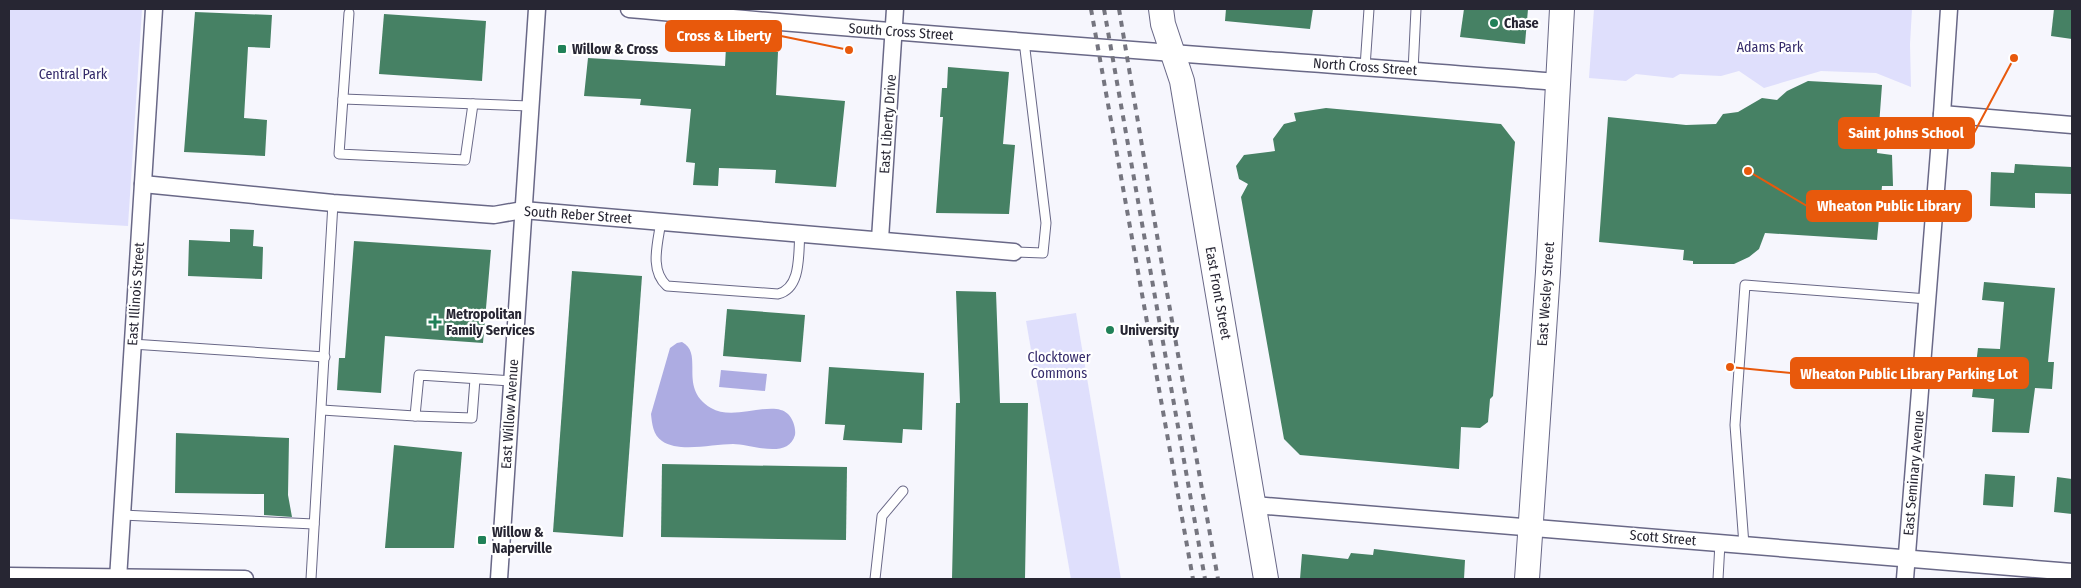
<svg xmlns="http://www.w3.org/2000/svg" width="2081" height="588" font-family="'Fira Sans Condensed',sans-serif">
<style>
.green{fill:#dfdffc}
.water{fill:#adace2}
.building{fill:#468164}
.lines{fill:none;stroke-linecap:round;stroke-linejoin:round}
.lane-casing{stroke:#696887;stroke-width:11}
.street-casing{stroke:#696887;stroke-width:19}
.secondary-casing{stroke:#696887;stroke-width:26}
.lane{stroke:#fff;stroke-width:9}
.street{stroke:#fff;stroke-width:16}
.secondary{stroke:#fff;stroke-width:24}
.rail{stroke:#75757f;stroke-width:4;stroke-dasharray:6 6;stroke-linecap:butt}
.poi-dot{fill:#208158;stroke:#fff;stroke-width:2}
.labels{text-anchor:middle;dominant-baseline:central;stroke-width:4.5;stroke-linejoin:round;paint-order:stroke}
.poi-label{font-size:14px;font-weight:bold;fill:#272633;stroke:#fff;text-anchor:start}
.street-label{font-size:14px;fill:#272633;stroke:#fff}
.park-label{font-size:14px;fill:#342a6a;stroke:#fff}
.leader{fill:none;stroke:#e8590c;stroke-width:2}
.callout-dot{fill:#e8590c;stroke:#fff;stroke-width:2}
.callout{fill:#e8590c;stroke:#e8590c;stroke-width:2}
.callout-label{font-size:15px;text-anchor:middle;font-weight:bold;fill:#fff}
</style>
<rect width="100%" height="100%" fill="#f6f6fd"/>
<!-- green -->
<g class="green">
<path d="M 9,9 L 142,9 L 128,226 L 9,219 Z"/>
<path d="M 1594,9 L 1912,9 L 1910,44 L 1911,87 L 1876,73 L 1821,71 L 1764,88 L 1739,71 L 1721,76 L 1680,74 L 1673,78 L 1636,74 L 1626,81 L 1589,78 Z"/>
<path d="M 1076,313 L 1121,579 L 1071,579 L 1026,321 Z"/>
</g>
<!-- water -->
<g class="water">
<path d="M 682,342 C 705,354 677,388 711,408 C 734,422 773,399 788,414 C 793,419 796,428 795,435 C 788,460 751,444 733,444 C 713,444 679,453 662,441 C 653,435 652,424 651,414 L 670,348 L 677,343 Z"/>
<path d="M 721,370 L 767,374 L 765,391 L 719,387 Z"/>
</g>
<!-- building -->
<g class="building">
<path d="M 1226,9 L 1313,9 L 1310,29 L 1225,21 Z"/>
<path d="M 1464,9 L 1528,9 L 1525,44 L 1460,37 Z"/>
<path d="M 2054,9 L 2072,9 L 2072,39 L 2051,36 Z"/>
<path d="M 195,12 L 272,15 L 270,48 L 248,47 L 244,118 L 267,120 L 265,156 L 184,152 Z"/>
<path d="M 384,14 L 486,21 L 482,81 L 379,74 Z"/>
<path d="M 726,47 L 778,52 L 776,95 L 845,101 L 836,187 L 775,183 L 776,170 L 719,168 L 718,186 L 693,185 L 695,163 L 686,162 L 691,109 L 640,105 L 641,99 L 584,96 L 588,58 L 725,66 Z"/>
<path d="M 948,67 L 1009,72 L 1003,144 L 1015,145 L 1009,214 L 936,213 L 943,117 L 940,117 L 942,88 L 947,88 Z"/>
<path d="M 1808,81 L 1882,85 L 1877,153 L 1892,155 L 1893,186 L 1882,186 L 1877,240 L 1765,233 L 1759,249 L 1749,257 L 1734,264 L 1693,264 L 1693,261 L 1683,260 L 1684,250 L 1599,242 L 1608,117 L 1686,125 L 1716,124 L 1723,114 L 1738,112 L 1762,98 L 1777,100 L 1787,91 Z"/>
<path d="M 1326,108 L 1501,124 L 1515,142 L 1493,396 L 1490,399 L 1488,422 L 1480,428 L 1461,427 L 1459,469 L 1300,455 L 1284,439 L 1241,197 L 1248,184 L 1239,179 L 1236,166 L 1244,155 L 1275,151 L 1273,139 L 1284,124 L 1296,121 L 1294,113 Z"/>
<path d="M 2015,164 L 2072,167 L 2072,194 L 2035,193 L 2035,208 L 1990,206 L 1991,172 L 2014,173 Z"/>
<path d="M 230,229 L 254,230 L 253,246 L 263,247 L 262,279 L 188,276 L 189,240 L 230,242 Z"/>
<path d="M 354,241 L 491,250 L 483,343 L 385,336 L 381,393 L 337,390 L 339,358 L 345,358 Z"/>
<path d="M 572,271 L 642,276 L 623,537 L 553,532 Z"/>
<path d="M 1984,282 L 2055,288 L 2048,362 L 2054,362 L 2052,389 L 2035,388 L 2029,433 L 1992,432 L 1994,399 L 1972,397 L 1978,348 L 2000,349 L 2004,302 L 1982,300 Z"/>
<path d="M 956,291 L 996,292 L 1000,403 L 1028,403 L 1025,579 L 952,579 L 956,403 L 960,403 Z"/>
<path d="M 727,309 L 805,315 L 801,362 L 723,356 Z"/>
<path d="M 829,367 L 924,373 L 922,430 L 903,429 L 902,443 L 843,440 L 845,425 L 825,424 Z"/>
<path d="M 176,433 L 289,438 L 288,495 L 292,517 L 264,515 L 264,494 L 175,493 Z"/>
<path d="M 394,445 L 462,452 L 454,548 L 385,548 Z"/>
<path d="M 662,464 L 847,467 L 846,540 L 661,537 Z"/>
<path d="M 1985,474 L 2015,476 L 2013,507 L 1983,505 Z"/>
<path d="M 2057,477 L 2072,479 L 2072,514 L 2054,512 Z"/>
<path d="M 1374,549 L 1465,560 L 1464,579 L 1300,579 L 1302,554 L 1348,559 L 1351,553 L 1373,555 Z"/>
</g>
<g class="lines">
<!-- lane casing -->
<g class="lane-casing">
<g id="lane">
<path d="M 349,13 L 339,154 L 465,160 L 473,104"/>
<path d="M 1365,67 L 1369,9"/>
<path d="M 1413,71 L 1416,9"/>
<path d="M 343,99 L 530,106"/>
<path d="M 661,221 C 658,243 649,270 667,286 L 778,294 C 802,288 798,253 800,233"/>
<path d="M 1014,252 L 1043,253 L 1046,223 L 1024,41"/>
<path d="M 132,344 L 325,357"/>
<path d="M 322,410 L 415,416 L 419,375 L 512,381"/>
<path d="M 415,416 L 472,418 L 475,379"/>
<path d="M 122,515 L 314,524"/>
<path d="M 1744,545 L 1735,425 L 1745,285 L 1928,299"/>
<path d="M 311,579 L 333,203"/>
<path d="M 875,579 L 882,516 L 903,491"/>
<path d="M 1718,579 L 1720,543"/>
</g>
</g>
<!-- street casing -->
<g class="street-casing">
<g id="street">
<path d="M 629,9 C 938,37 1248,58 1558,82"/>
<path d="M 1942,114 L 2072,125"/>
<path d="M 143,184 L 333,203 L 494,215 L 523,210 L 1014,252"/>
<path d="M 880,239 L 895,9"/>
<path d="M 1254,505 L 2072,572"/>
<path d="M 9,576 L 245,579"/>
<path d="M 118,579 L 154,9"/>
<path d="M 499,579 L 537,9"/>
<path d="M 1905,579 L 1942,114 L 1949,9"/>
</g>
</g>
<!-- secondary casing -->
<g class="secondary-casing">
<g id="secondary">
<path d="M 1161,9 L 1163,24 L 1182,81 L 1266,579"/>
<path d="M 1527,579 L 1548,272 L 1562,9"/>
</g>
</g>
<!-- lane -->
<use href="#lane" class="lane"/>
<!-- street -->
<use href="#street" class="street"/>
<!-- secondary -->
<use href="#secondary" class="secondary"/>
<!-- rail -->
<g class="rail">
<path d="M 1091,9 L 1193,579"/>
<path d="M 1104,9 L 1205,579"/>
<path d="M 1119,9 L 1161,259 L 1218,579"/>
</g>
</g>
<!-- markers -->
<g class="poi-dot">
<circle cx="1494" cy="23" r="5"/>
<rect x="557" y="44" width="10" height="10" rx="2.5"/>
<path d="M432.5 314.5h5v5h5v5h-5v5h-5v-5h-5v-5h5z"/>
<circle cx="1110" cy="330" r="5"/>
<rect x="477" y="535" width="10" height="10" rx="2.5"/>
</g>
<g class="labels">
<!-- poi labels -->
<g class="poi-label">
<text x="1504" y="23">Chase</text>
<text x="572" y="49">Willow &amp; Cross</text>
<text x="446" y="314">Metropolitan<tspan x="446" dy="16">Family Services</tspan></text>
<text x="1120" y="330">University</text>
<text x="492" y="532">Willow &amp;<tspan x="492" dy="16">Naperville</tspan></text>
</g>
<!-- street labels -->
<g class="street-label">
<text transform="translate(901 32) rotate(4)">South Cross Street</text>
<text transform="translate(1365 67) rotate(4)">North Cross Street</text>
<text transform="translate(888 124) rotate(-86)">East Liberty Drive</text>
<text transform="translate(578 215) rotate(4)">South Reber Street</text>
<text transform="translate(1218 293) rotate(80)">East Front Street</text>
<text transform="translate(136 294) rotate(-86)">East Illinois Street</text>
<text transform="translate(1546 294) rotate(-86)">East Wesley Street</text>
<text transform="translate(510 414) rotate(-86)">East Willow Avenue</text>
<text transform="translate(1914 473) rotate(-85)">East Seminary Avenue</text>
<text transform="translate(1663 538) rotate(5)">Scott Street</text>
</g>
<!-- park labels -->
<g class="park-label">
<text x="1770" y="47">Adams Park</text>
<text x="73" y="74">Central Park</text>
<text x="1059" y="357">Clocktower<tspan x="1059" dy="16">Commons</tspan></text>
</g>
</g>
<!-- callouts -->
<path class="leader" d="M849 50L781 36M2014 58L1974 133M1748 171L1807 206M1730 367L1791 373"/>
<g class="callout-dot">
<circle cx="849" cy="50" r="5"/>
<circle cx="2014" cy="58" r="5"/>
<circle cx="1748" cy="171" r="5"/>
<circle cx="1730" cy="367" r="5"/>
</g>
<g class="callout">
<rect x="666" y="21" width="115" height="30" rx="5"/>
<rect x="1839" y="118" width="135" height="30" rx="5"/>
<rect x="1807" y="191" width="164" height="30" rx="5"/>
<rect x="1791" y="358" width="237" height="30" rx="5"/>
</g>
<g class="callout-label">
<text x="724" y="41">Cross &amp; Liberty</text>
<text x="1906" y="138">Saint Johns School</text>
<text x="1889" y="211">Wheaton Public Library</text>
<text x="1909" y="379">Wheaton Public Library Parking Lot</text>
</g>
<!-- border -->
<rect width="2081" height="588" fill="none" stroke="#272633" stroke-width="20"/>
</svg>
